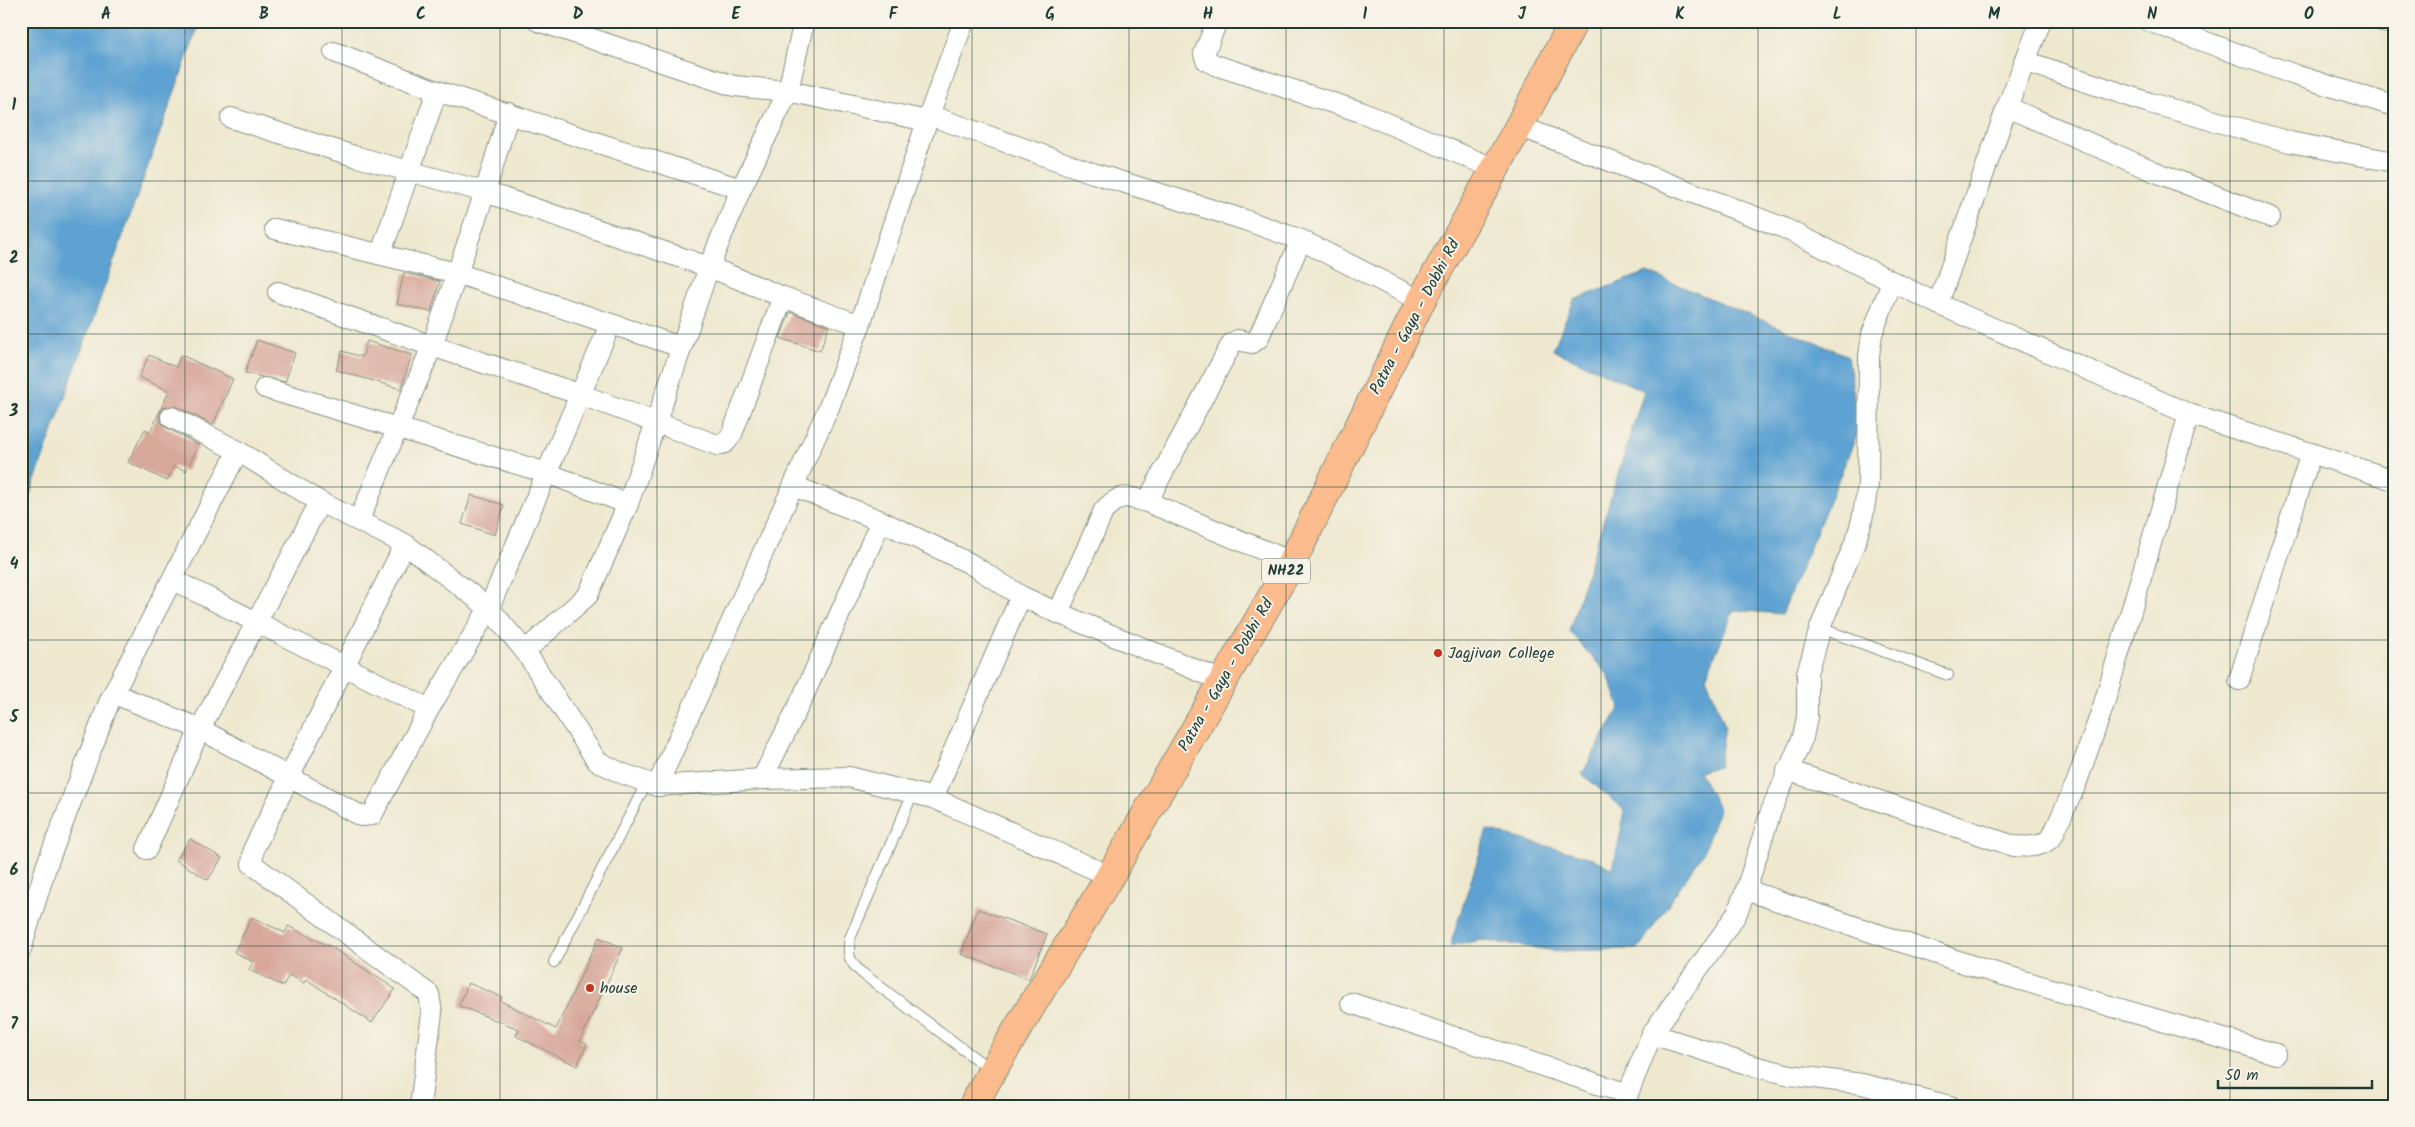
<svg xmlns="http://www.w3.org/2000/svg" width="2415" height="1127" font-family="Kalam,sans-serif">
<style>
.water{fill:#5da2d2;stroke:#3e7083}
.building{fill:#d7a79a}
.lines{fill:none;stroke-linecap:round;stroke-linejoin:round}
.service-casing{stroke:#869282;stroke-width:12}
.minor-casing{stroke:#869282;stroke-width:22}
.primary-casing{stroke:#869282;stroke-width:30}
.service{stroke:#fff;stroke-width:10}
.minor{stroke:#fff;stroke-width:20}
.primary{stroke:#fbbb8c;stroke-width:28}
.grid{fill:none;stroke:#1f3d34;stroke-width:1;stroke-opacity:0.55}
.poi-dot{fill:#c8321e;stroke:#f7f3e8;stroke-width:2}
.labels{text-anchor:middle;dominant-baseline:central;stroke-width:4;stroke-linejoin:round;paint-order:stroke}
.shield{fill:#f7f3e8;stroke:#60746a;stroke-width:1}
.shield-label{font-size:15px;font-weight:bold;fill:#1f3d34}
.street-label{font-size:16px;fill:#1f3d34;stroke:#f7f3e8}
.poi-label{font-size:16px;fill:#1f3d34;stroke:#f7f3e8;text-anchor:start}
.neatline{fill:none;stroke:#1f3d34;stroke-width:2}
.grid-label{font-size:16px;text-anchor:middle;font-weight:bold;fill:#1f3d34}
</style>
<rect width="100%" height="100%" fill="#f7f3e8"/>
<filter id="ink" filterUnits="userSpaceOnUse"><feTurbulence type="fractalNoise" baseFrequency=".02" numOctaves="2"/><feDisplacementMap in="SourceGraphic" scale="10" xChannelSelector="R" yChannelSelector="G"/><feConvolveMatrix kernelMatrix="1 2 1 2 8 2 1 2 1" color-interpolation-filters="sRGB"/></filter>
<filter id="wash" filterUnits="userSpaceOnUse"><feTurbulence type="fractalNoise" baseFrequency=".0096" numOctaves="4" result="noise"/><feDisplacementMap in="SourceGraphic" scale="20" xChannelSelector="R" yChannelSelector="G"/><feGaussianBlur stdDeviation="1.12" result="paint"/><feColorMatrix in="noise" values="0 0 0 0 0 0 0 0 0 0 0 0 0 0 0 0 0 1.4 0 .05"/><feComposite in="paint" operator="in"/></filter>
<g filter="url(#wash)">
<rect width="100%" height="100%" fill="#eee8cf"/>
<!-- water -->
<g class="water">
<path d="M 21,21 L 200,21 L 29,497 L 21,511 Z"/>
<path d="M 1647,272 L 1848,356 L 1859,430 L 1782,614 L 1734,610 L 1706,677 L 1725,726 L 1719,767 L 1699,771 L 1719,810 L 1703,853 L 1638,949 L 1556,951 L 1481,940 L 1450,946 L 1487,830 L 1592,858 L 1613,869 L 1625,811 L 1582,774 L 1620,707 L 1608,675 L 1569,631 L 1644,391 L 1553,350 L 1574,300 Z"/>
</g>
<g id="blocks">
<!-- building -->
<g class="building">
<path d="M 404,273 L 440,281 L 431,312 L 397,304 Z"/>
<path d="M 790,312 L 829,326 L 820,351 L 780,338 Z"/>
<path d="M 257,340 L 295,353 L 285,382 L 245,373 Z"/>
<path d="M 367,341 L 412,355 L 401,389 L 336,370 L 342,351 L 362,357 Z"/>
<path d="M 149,355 L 176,367 L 181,355 L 233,379 L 213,425 L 176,406 L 165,407 L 161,411 L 159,418 L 165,427 L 199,445 L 186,471 L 174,466 L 167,481 L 128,462 L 145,429 L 150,432 L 169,391 L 139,377 Z"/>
<path d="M 471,495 L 504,505 L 495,535 L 462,524 Z"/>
<path d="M 190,839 L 222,858 L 208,880 L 176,860 Z"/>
<path d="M 978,909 L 1047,934 L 1029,979 L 961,954 Z"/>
<path d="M 252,917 L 285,933 L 288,926 L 333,948 L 395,989 L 372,1023 L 306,979 L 304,983 L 289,975 L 283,986 L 249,970 L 253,962 L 234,952 Z"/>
<path d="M 599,937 L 623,948 L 580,1041 L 587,1044 L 577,1066 L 516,1036 L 519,1029 L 459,1006 L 468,983 L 502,997 L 501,1001 L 556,1029 Z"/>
</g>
</g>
</g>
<g filter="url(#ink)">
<use href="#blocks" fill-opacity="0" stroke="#869282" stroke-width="1"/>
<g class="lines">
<!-- service casing -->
<g class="service-casing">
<g id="service">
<path d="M 1820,628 L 1948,675"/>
<path d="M 913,793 L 850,938 C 847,955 849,962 862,973 L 992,1071"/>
<path d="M 554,962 L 647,782"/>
</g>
</g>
<!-- minor casing -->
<g class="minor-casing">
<g id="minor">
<path d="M 538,21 L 734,86 L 788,91 L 927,121"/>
<path d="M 1217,21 L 1204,54 L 1206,60 L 1215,65 L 1361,112 L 1495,169"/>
<path d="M 2149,21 L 2295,75 L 2394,106"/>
<path d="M 2382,21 L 2394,25"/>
<path d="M 334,52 L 437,91 L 741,189"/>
<path d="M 2024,61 L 2150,103 L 2290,142 L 2394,162"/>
<path d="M 2007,107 L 2153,171 L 2270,217"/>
<path d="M 929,115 L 1093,173 L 1245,220 L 1301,240 L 1421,301"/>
<path d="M 231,118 L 354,156 L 485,192 L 709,267 L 783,297 L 860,325"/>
<path d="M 1519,126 L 1784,228 L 1938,304 L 2189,414 L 2394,480"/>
<path d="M 275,229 L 456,273 L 681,347"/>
<path d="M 381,253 L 437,91"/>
<path d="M 278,292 L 432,346 L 579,394 L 717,445 L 725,443 L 732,434 L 783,297"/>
<path d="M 1938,304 L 2007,107 L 2041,21"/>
<path d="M 265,388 L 547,473 L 628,504"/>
<path d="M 171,417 L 238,451 L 320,502 L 405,544 L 489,608 L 525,651 L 597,761 L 621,773 L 657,786 L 762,779 L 849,777 L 933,798 L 1110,876"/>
<path d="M 794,486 L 881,521 L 969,563 L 1021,596 L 1058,613 L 1223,681"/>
<path d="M 1147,502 L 1232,343 L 1238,340 L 1252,343 L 1258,339 L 1301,240"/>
<path d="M 359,520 L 432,346 L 485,192 L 509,113"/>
<path d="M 405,544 L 254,848 L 252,864 L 429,994 L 432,1013 L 420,1106"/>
<path d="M 173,580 L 429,709"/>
<path d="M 1058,613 L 1104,510 C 1121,493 1125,496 1147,502 L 1292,562"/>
<path d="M 525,651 L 588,595 L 628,504 L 709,267 L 741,189 L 788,91 L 804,21"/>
<path d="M 2239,680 L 2311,453"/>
<path d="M 115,694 L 200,729 L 361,816 L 372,815 L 429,709 L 489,608 L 610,325"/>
<path d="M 1787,770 L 2014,846 C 2029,847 2041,848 2052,837 L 2076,784 L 2103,707 L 2189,414"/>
<path d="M 762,779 L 802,699 L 881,521"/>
<path d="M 657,786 L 829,407 L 860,325 L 929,115 L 964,21"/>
<path d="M 933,798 L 1021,596"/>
<path d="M 147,849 L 200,729 L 320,502"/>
<path d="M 1746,890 L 1979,968 L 2276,1054"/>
<path d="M 21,949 L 46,867 L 110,700 L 238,451"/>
<path d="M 1351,1003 L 1628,1094"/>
<path d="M 1652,1034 L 1750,1065 L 1790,1075 L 1862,1084 L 1950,1106"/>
<path d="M 1623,1106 L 1652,1034 L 1736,915 L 1746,890 L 1771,811 L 1803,737 L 1807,717 L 1807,673 L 1811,660 L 1820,628 L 1856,540 L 1862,520 L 1868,485 L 1869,356 L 1872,334 L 1892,282"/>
</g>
</g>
<!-- primary casing -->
<g class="primary-casing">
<path id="primary" d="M 973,1106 L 992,1071 L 1110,876 L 1292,562 L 1421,301 L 1519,126 L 1574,21"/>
</g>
<!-- service -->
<use href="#service" class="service"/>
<!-- minor -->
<use href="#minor" class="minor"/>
<!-- primary -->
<use href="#primary" class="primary"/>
</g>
</g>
<!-- grid -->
<path class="grid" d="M 185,21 L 185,1106M 342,21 L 342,1106M 500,21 L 500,1106M 657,21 L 657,1106M 814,21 L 814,1106M 972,21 L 972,1106M 1129,21 L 1129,1106M 1286,21 L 1286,1106M 1444,21 L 1444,1106M 1601,21 L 1601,1106M 1758,21 L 1758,1106M 1916,21 L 1916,1106M 2073,21 L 2073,1106M 2230,21 L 2230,1106M 21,181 L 2394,181M 21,334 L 2394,334M 21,487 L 2394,487M 21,640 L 2394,640M 21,793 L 2394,793M 21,946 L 2394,946"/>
<!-- markers -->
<g class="poi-dot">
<circle cx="1438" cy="653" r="5"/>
<circle cx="590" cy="988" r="5"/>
</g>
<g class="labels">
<!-- shield labels -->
<rect class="shield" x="1262" y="558.5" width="48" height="25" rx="4"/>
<g class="shield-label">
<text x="1286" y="571">NH22</text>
</g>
<!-- street labels -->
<g class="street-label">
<text transform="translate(1415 317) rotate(-62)">Patna - Gaya - Dobhi Rd</text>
<text transform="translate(1226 675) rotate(-60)">Patna - Gaya - Dobhi Rd</text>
</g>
<!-- poi labels -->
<g class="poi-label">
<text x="1448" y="653">Jagjivan College</text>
<text x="600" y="988">house</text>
</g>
</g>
<!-- margin -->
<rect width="2415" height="1127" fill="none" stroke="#f7f3e8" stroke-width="55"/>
<!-- scale -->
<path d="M2218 1080v8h154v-8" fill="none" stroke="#1f3d34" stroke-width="2.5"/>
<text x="2225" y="1080" font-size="15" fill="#1f3d34" stroke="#f7f3e8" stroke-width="4" paint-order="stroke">50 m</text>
<rect x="28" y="28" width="2360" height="1072" class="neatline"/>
<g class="grid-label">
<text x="106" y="19">A</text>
<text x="264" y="19">B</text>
<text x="421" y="19">C</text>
<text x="578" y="19">D</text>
<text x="736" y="19">E</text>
<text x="893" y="19">F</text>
<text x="1050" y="19">G</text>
<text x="1208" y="19">H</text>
<text x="1365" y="19">I</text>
<text x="1522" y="19">J</text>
<text x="1680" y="19">K</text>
<text x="1837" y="19">L</text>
<text x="1994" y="19">M</text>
<text x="2152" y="19">N</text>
<text x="2309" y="19">O</text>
<text x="14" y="110">1</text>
<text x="14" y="263">2</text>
<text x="14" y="416">3</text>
<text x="14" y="569">4</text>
<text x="14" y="722">5</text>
<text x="14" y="875">6</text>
<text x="14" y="1029">7</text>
</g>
</svg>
